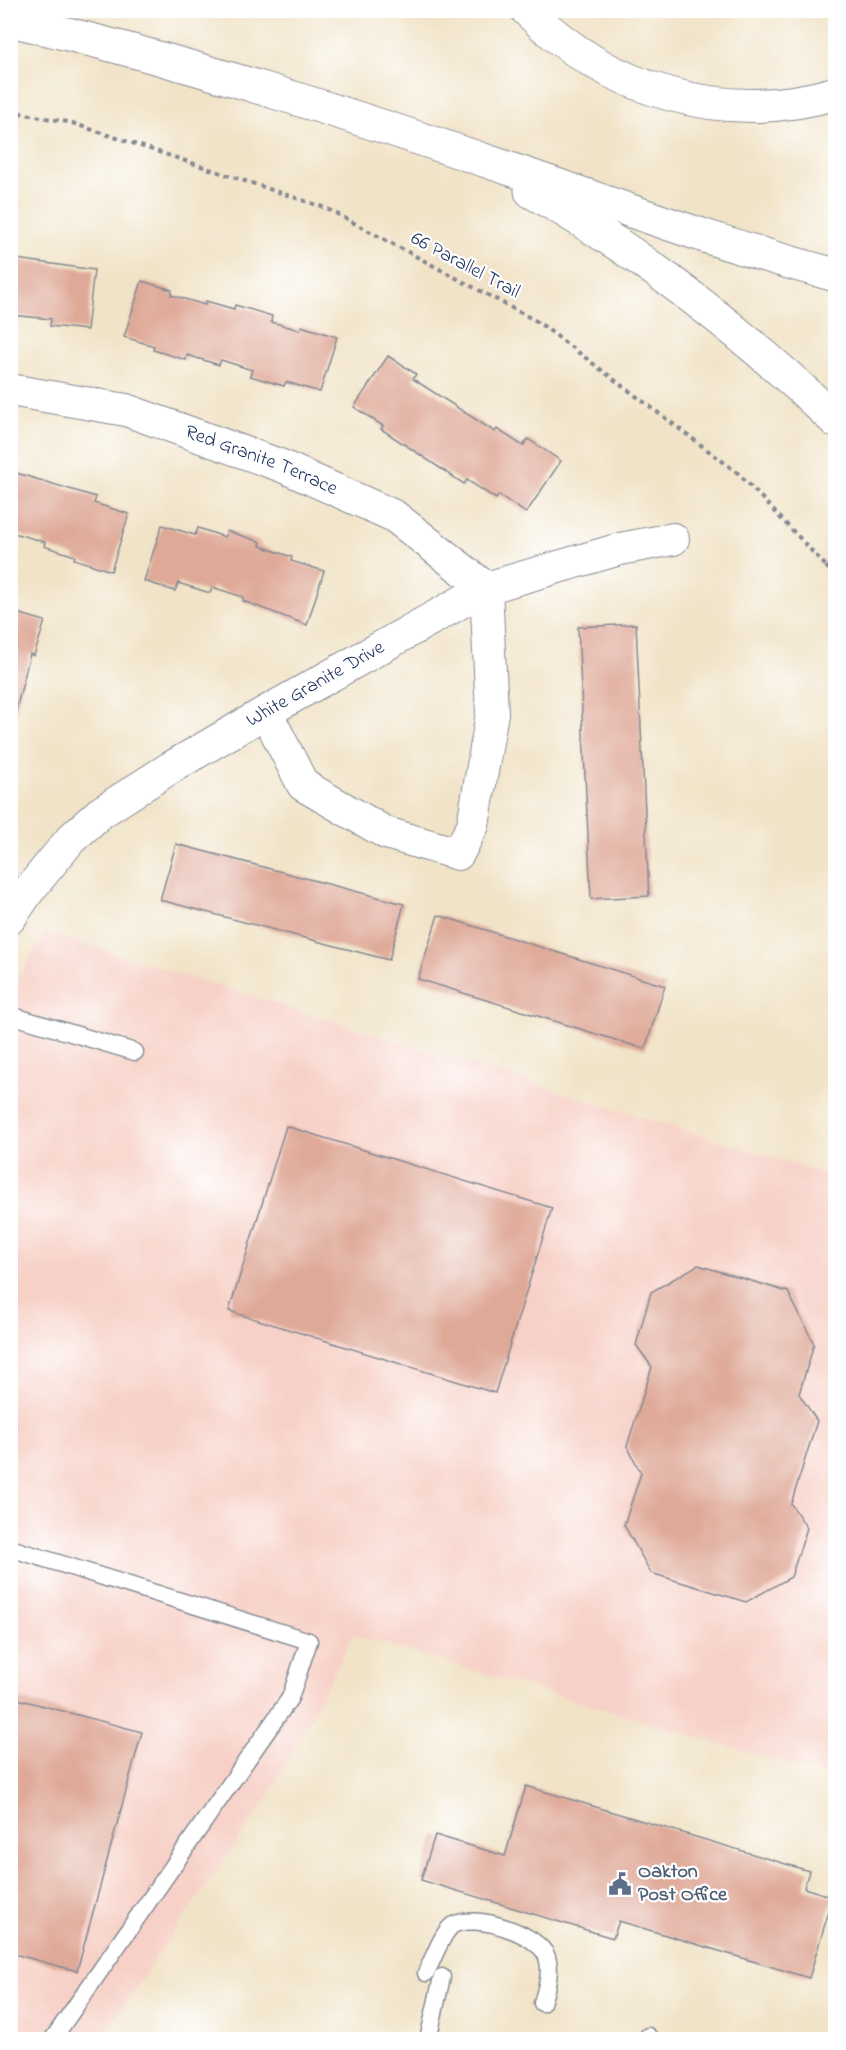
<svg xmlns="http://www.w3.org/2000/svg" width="846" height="2050" font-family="'Indie Flower',sans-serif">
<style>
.built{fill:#f7d1c7}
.building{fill:#dfa998}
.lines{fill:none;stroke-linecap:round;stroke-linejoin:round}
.service-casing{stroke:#868992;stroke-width:19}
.minor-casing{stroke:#868992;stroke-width:34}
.motorway-casing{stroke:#868992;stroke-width:35}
.path{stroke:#868992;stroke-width:4;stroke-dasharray:4.5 4.5;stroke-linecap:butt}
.service{stroke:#fff;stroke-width:16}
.minor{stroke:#fff;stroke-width:32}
.motorway{stroke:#fff;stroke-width:33}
.labels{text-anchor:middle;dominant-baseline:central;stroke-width:4.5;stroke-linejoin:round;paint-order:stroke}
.street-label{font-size:20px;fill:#1b2f5e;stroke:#fff}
.service-label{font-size:20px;font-weight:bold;fill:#4e5e75;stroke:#fff;text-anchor:start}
</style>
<rect width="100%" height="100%" fill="#fff"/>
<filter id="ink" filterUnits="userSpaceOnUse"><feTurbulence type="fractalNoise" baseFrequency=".0167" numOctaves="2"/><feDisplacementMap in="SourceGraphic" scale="12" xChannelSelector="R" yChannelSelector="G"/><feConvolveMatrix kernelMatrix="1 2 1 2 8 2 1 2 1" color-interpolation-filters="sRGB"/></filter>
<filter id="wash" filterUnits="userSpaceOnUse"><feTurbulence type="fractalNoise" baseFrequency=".008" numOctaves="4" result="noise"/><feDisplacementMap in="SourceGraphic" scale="24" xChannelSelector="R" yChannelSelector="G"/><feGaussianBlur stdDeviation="1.35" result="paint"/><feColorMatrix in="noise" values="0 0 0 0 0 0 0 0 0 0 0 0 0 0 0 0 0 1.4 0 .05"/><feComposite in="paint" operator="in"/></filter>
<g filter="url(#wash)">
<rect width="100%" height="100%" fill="#f1e3c7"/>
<!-- built -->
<path class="built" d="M 45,932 L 835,1177 L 835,1778 L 354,1635 L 270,1794 L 100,2039 L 11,2040 L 10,994 Z"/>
<g id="blocks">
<!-- building -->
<g class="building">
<path d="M 10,258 L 94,270 L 87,330 L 50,326 L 51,319 L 10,315 Z"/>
<path d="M 142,281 L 172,290 L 171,295 L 205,305 L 206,301 L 234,309 L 235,305 L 272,316 L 271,322 L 300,330 L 301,326 L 337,337 L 320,392 L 286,382 L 284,386 L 250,376 L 252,370 L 221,360 L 219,365 L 187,355 L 186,360 L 153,350 L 154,346 L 124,337 Z"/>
<path d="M 388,356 L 416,374 L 413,379 L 495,432 L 497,429 L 523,446 L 528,439 L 561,461 L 526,513 L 499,495 L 496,499 L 467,480 L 464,484 L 381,429 L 383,426 L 354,407 Z"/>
<path d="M 10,471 L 96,497 L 94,503 L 129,514 L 111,571 L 74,559 L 75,556 L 44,546 L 45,542 L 10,532 Z"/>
<path d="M 162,525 L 195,535 L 198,528 L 225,537 L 227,531 L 261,542 L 260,546 L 292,557 L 291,561 L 324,571 L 307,625 L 243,601 L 243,597 L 212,587 L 210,593 L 178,583 L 175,591 L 144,581 Z"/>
<path d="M 10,611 L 45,621 L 34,656 L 30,654 L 13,722 L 10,721 Z"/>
<path d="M 636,624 L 649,896 L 591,899 L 578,627 Z"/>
<path d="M 176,844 L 404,904 L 389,960 L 160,900 Z"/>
<path d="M 438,915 L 665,986 L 645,1049 L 418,979 Z"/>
<path d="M 286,1126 L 552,1208 L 495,1393 L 229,1311 Z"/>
<path d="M 698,1265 L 788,1292 L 814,1344 L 799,1394 L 817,1421 L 791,1504 L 807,1528 L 791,1577 L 746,1602 L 651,1573 L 624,1525 L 641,1473 L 627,1446 L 652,1367 L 636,1345 L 651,1292 Z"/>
<path d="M 10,1697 L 142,1732 L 77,1971 L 10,1953 Z"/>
<path d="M 526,1786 L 809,1871 L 804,1888 L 833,1897 L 809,1978 L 619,1921 L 613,1938 L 421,1880 L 435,1835 L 505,1856 Z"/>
</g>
</g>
</g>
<g filter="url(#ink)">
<use href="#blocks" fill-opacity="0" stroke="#868992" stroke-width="1.5"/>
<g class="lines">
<!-- service casing -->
<g class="service-casing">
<g id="service">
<path d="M 10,1015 L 135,1052"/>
<path d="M 10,1548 L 309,1641 L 290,1698 L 52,2040"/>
<path d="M 426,1973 C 433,1960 442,1932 453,1925 C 475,1913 538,1933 547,1957 C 552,1972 546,1989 542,2003"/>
<path d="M 428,2040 L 442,1977"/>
<path d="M 647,2040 L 648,2036"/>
</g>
</g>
<!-- minor casing -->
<g class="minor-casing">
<g id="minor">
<path id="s1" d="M 10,390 L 126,410 L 282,466 L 394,516 L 486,588 L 492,713 L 473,825 L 458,854 L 386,833 L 303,785 L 266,712"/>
<path id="s2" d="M 10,918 L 29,890 L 71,839 L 100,813 L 170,768 L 266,712 L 486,588 L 620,549 L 673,539"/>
</g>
</g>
<!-- motorway casing -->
<g class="motorway-casing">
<g id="motorway">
<path d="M 527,10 C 608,91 725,126 836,93"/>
<path d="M 10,20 C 182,60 349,114 516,171 C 622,207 727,247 836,275"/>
<path d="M 531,191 C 643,254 743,332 836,421"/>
</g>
</g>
<!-- path -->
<g class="path">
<path d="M 10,111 L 72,123 L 326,208 L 538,322 L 738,473 L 826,566 L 836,559"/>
<path d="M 826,566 L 836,579"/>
</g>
<!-- service -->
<use href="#service" class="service"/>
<!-- minor -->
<use href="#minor" class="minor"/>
<!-- motorway -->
<use href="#motorway" class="motorway"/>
</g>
</g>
<!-- icons -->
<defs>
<g id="civic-bare" transform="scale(1.8)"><path d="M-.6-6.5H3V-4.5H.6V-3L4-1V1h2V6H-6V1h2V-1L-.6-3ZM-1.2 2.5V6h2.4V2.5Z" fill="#5c6f8a" stroke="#fff" stroke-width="2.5" paint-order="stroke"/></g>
</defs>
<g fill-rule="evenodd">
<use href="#civic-bare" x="620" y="1884"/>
</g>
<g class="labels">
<!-- street labels -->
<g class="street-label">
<text transform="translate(465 266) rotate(28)">66 Parallel Trail</text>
<text stroke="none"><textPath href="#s1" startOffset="262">Red Granite Terrace</textPath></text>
<text stroke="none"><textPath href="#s2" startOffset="390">White Granite Drive</textPath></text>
</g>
<!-- service labels -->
<g class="service-label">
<text x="638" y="1872">Oakton<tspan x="638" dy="23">Post Office</tspan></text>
</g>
</g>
<!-- margin -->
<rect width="846" height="2050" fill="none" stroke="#fff" stroke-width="36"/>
</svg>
